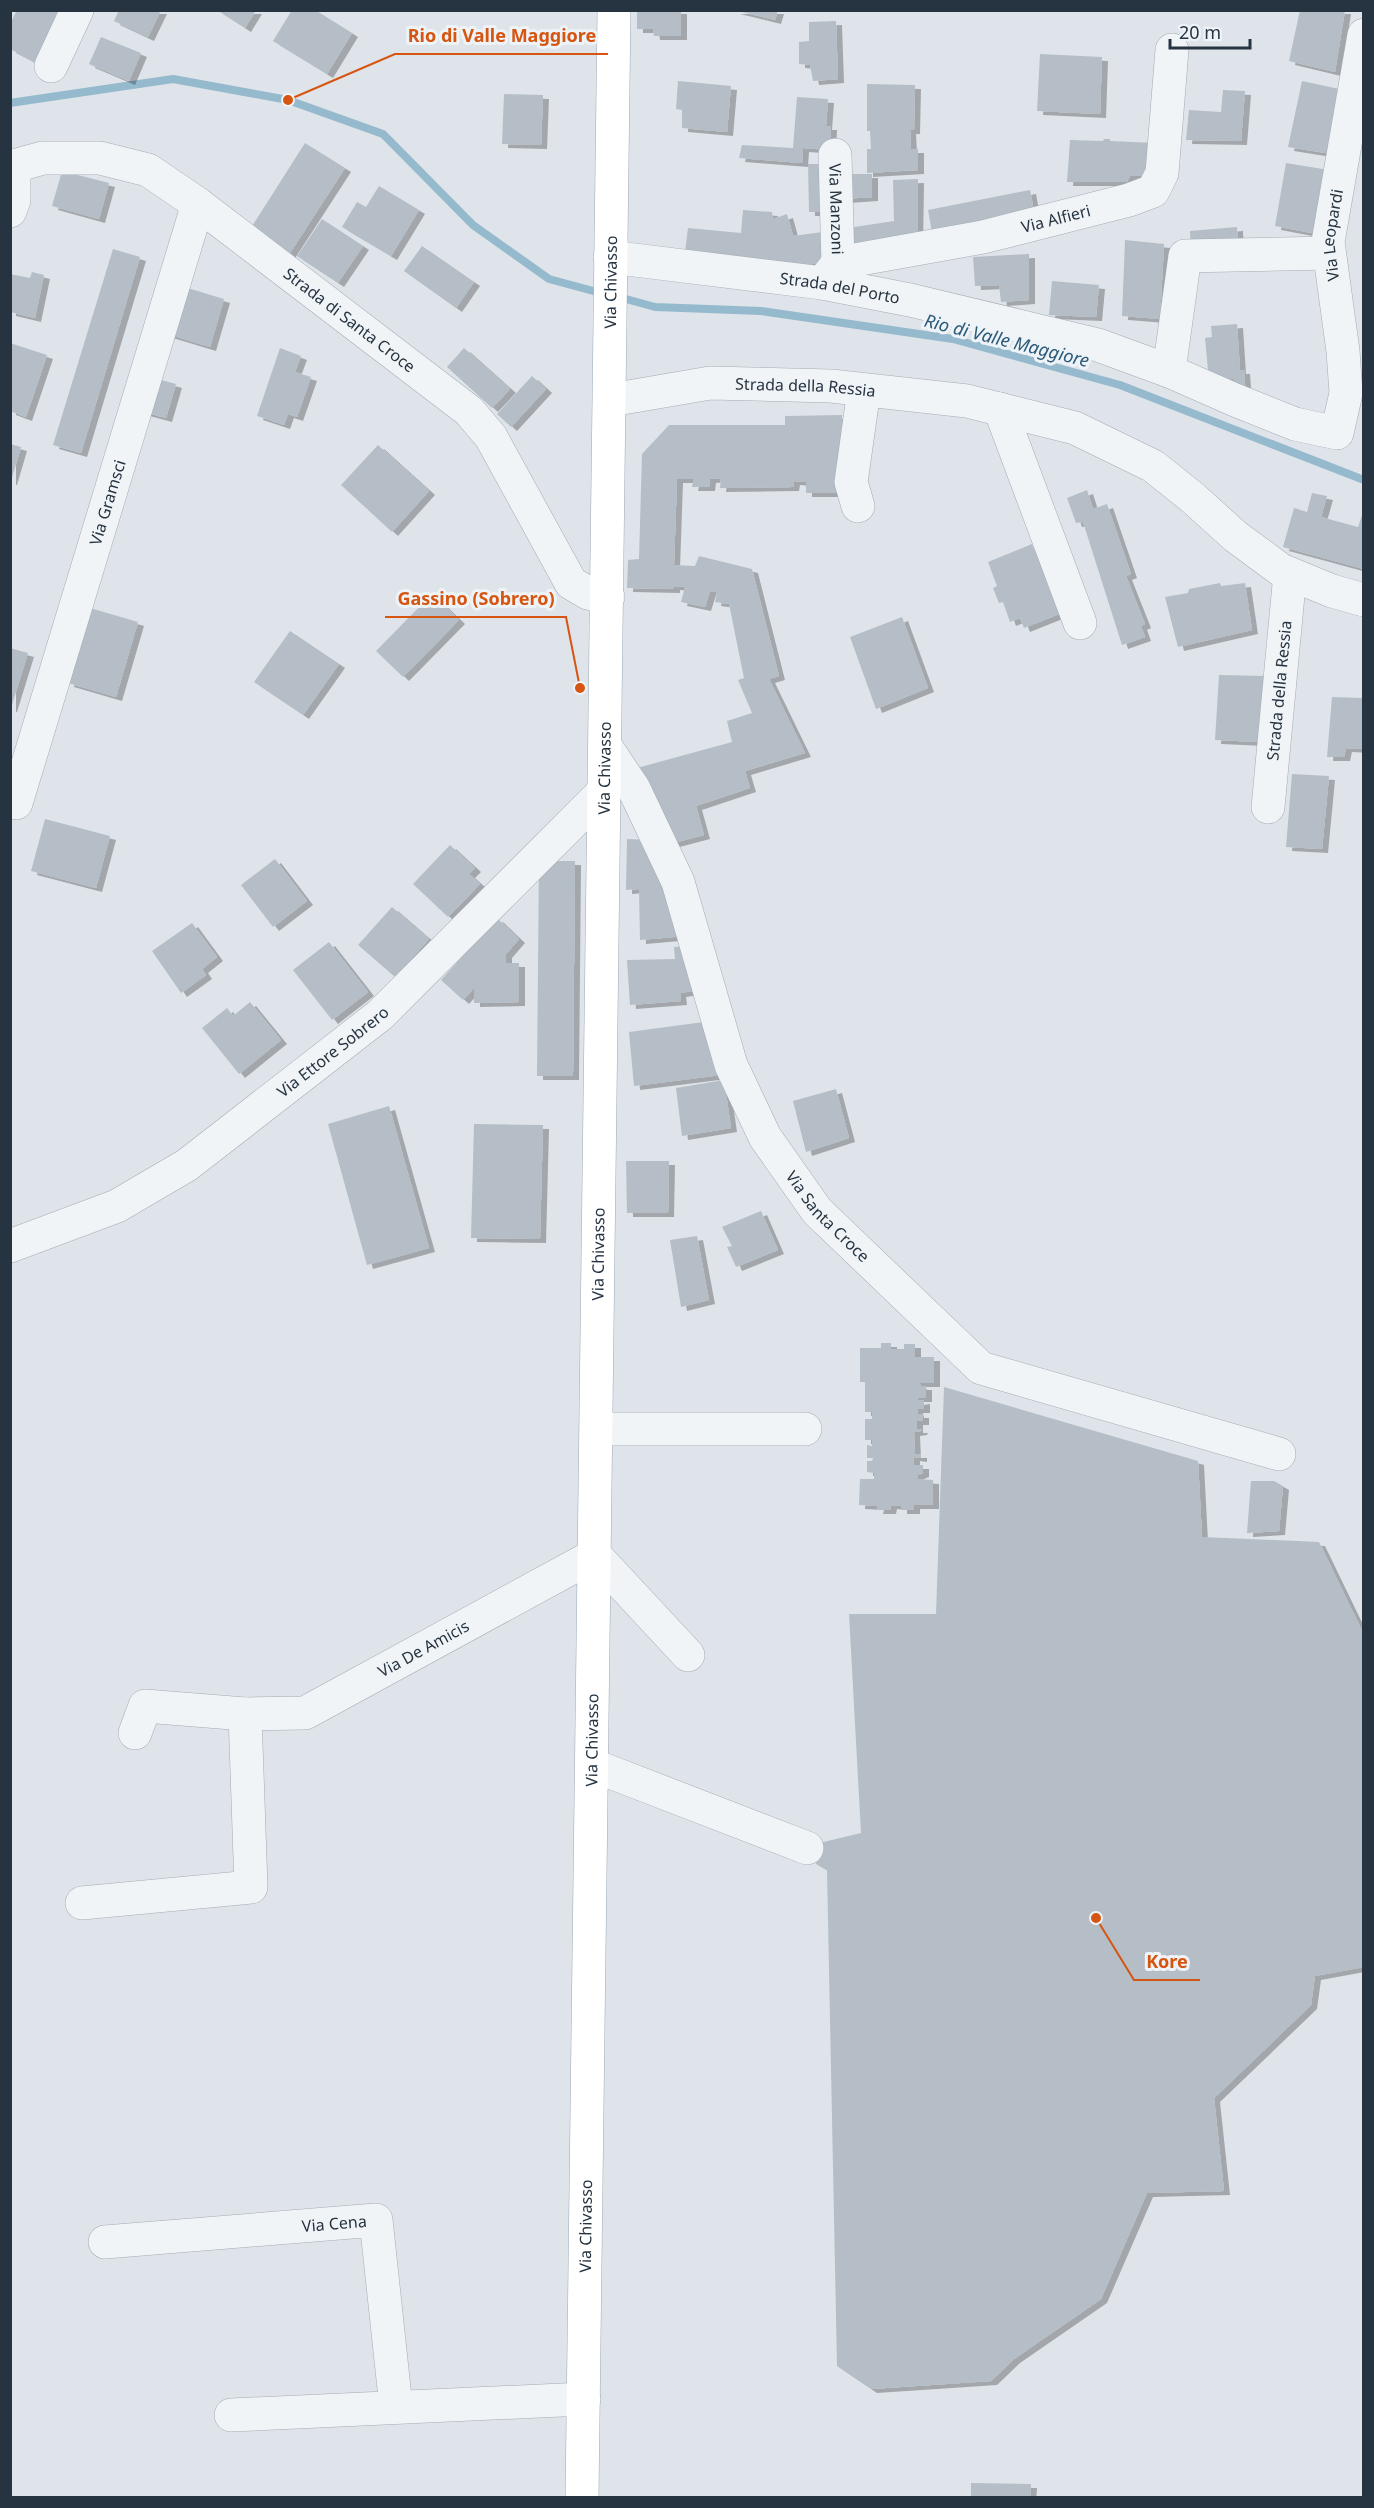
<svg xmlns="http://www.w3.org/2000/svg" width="1374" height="2508" font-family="'Noto Sans',sans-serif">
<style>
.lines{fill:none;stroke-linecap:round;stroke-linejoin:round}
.stream{stroke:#95b9cd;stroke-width:8}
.building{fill:#b5bec7;filter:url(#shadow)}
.minor-casing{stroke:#a3acb4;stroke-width:34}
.major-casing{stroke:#9caab6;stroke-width:34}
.minor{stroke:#f1f4f7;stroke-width:33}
.major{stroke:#fff;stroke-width:33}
.labels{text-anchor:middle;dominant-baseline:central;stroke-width:6;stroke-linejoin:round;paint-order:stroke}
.street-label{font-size:16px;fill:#263442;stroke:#eef3f7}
.water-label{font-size:18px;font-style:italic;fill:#2c5a7a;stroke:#eef3f7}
.leader{fill:none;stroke:#d55511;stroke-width:2}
.callout-dot{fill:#d55511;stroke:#eef3f7;stroke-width:2}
.callout-label{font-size:18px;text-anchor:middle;font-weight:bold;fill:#d55511;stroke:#eef3f7;stroke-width:6;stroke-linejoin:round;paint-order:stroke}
</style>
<defs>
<filter id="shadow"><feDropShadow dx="6" dy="4" stdDeviation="0" flood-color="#0004"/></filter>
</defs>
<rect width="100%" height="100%" fill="#dee4e9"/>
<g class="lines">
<!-- stream -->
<g class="stream">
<path d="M 10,103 L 173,79 L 288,100 L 383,134 L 473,225 L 549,279 L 597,292"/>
<path d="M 626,299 L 655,307 L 761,311 L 953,339 L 1120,385 L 1364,480"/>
</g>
</g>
<!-- building -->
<g class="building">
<path d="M 17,10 L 62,10 L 43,66 L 10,49 L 10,24 Z"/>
<path d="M 119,10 L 161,10 L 148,37 L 114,21 Z"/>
<path d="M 217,10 L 256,10 L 245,28 Z"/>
<path d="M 292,10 L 315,10 L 352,33 L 327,74 L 273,41 Z"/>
<path d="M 637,10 L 681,10 L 681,36 L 654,36 L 653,29 L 637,29 Z"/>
<path d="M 734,10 L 778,10 L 775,20 Z"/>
<path d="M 1300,10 L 1345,10 L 1335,72 L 1289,61 Z"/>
<path d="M 836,21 L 838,79 L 813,81 L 810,65 L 799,64 L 799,42 L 809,41 L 809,22 Z"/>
<path d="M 101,37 L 141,53 L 129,81 L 89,64 Z"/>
<path d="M 1040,54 L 1102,57 L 1100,114 L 1037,111 Z"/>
<path d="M 678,81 L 731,86 L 727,132 L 682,128 L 682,110 L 676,109 Z"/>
<path d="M 1302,81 L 1344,90 L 1332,154 L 1288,147 Z"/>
<path d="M 867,84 L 915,85 L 914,130 L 910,130 L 911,149 L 918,149 L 918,170 L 867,173 L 867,149 L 871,149 L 870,131 L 867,131 Z"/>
<path d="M 1223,90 L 1245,91 L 1241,141 L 1186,140 L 1189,110 L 1221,112 Z"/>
<path d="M 504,94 L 543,95 L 541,145 L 502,144 Z"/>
<path d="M 797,97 L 828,99 L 826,126 L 831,126 L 830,150 L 803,148 L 802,163 L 739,158 L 742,145 L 793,148 Z"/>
<path d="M 1104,139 L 1110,139 L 1110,141 L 1155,143 L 1155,176 L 1130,176 L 1127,182 L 1067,182 L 1070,140 L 1103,141 Z"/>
<path d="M 305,143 L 345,168 L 288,256 L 249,231 Z"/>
<path d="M 1286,163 L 1329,170 L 1317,234 L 1275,226 Z"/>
<path d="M 808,164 L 833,164 L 833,212 L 809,212 Z"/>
<path d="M 62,171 L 109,183 L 99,219 L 52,206 Z"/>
<path d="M 841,174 L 872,174 L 872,197 L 843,199 Z"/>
<path d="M 918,179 L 917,244 L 847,257 L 841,229 L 894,221 L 893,180 Z"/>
<path d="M 379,186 L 419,210 L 391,256 L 342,227 L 357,202 L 366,207 Z"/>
<path d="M 1030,190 L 1035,217 L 934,243 L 928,210 Z"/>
<path d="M 743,210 L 772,212 L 773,219 L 787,214 L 793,236 L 830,231 L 832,262 L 773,268 L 684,260 L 688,228 L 741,233 Z"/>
<path d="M 322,219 L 363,246 L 338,283 L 297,256 Z"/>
<path d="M 1237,227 L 1238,248 L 1191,251 L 1190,231 Z"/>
<path d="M 1125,240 L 1164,244 L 1160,319 L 1122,316 Z"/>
<path d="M 422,246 L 474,282 L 456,308 L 404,271 Z"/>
<path d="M 113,249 L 140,257 L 81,453 L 53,445 Z"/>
<path d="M 1029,254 L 1029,300 L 1001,302 L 999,285 L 975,286 L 973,257 Z"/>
<path d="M 32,272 L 44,275 L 35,318 L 10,312 L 10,274 L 30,278 Z"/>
<path d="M 1052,281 L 1099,285 L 1096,317 L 1049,315 Z"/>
<path d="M 181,286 L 224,299 L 210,347 L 167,334 Z"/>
<path d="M 1237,324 L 1240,370 L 1244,370 L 1246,398 L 1233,392 L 1234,378 L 1227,380 L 1208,370 L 1205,338 L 1212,337 L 1211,326 Z"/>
<path d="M 10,343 L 47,355 L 26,417 L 10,411 Z"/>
<path d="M 280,348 L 301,356 L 295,372 L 311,377 L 297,417 L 288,414 L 284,425 L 257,416 Z"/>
<path d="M 464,348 L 510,389 L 492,408 L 447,367 Z"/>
<path d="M 532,376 L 546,389 L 511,427 L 497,414 Z"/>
<path d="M 150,377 L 176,384 L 166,418 L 140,411 Z"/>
<path d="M 842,415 L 841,493 L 806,493 L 806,482 L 794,481 L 793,487 L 720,488 L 721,478 L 710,479 L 709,487 L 692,487 L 694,479 L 677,479 L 674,565 L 695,566 L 699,556 L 752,569 L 779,676 L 769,679 L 805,753 L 745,771 L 750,788 L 696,806 L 704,835 L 666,845 L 637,768 L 732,742 L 727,721 L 752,713 L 738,680 L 744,678 L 729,604 L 715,602 L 717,592 L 710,591 L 705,607 L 681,602 L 685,587 L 674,586 L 674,589 L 627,588 L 628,560 L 639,559 L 642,454 L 669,425 L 785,425 L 785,416 Z"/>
<path d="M 10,444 L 21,447 L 11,481 L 10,481 Z"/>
<path d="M 378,445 L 429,491 L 392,532 L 341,485 Z"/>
<path d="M 1087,490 L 1093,509 L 1107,504 L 1131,574 L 1126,576 L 1145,624 L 1141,626 L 1145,637 L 1122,645 L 1083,522 L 1076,523 L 1067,498 Z"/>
<path d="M 1312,493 L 1327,496 L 1321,517 L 1358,527 L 1364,509 L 1364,569 L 1283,547 L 1294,508 L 1307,512 Z"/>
<path d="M 1032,544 L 1059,614 L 1024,628 L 1020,618 L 1010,622 L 1003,602 L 999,603 L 993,588 L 997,586 L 988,562 Z"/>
<path d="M 1220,583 L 1221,586 L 1245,583 L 1252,630 L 1178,647 L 1165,597 L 1188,593 L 1189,589 Z"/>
<path d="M 432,594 L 459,620 L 403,677 L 376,651 Z"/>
<path d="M 90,608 L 138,622 L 116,697 L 68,683 Z"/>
<path d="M 902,617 L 928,688 L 876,709 L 850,637 Z"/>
<path d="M 290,631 L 339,664 L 303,715 L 254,682 Z"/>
<path d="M 10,648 L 28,653 L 11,708 L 10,708 Z"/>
<path d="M 1219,675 L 1266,676 L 1260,742 L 1215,740 Z"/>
<path d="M 1332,697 L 1364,698 L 1364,749 L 1346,748 L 1344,757 L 1327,757 Z"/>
<path d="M 1292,774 L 1329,776 L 1322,849 L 1286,847 Z"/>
<path d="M 45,819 L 110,836 L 96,888 L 31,871 Z"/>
<path d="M 627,839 L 654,840 L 685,936 L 640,940 L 639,889 L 626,890 Z"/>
<path d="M 450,845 L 475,868 L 469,874 L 480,884 L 448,917 L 413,884 Z"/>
<path d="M 275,859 L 307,901 L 273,927 L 241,885 Z"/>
<path d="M 539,861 L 575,861 L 573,1076 L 537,1076 Z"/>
<path d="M 392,907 L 429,939 L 395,977 L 358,945 Z"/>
<path d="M 497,918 L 519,939 L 506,954 L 506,963 L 519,963 L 519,1002 L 474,1003 L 474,988 L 463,1000 L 441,980 Z"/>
<path d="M 192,923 L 217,957 L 202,969 L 206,975 L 181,993 L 152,951 Z"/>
<path d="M 329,942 L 368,992 L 332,1020 L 293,970 Z"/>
<path d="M 687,946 L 700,990 L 680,993 L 681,1001 L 630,1005 L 627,960 L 675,959 L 674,947 Z"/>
<path d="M 250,1002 L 281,1040 L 239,1074 L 202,1028 L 227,1008 L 233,1016 Z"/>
<path d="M 711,1021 L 729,1074 L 634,1086 L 629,1032 Z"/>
<path d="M 724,1080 L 731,1128 L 682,1136 L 676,1088 Z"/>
<path d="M 836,1089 L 849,1138 L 806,1152 L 793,1101 Z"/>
<path d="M 389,1106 L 429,1248 L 367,1265 L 328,1124 Z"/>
<path d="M 474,1124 L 543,1125 L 540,1239 L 471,1238 Z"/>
<path d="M 626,1161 L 669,1161 L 668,1213 L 627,1213 Z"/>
<path d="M 761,1211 L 778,1250 L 736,1267 L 727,1247 L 732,1246 L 722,1227 Z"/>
<path d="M 697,1236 L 709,1300 L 681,1307 L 670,1240 Z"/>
<path d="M 881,1343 L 891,1343 L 891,1349 L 904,1349 L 904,1344 L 915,1344 L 915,1357 L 934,1357 L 934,1383 L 919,1383 L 921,1386 L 926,1386 L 926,1398 L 918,1398 L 918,1401 L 924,1400 L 924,1409 L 917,1409 L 918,1414 L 923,1414 L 923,1421 L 917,1421 L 917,1429 L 922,1429 L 921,1431 L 914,1432 L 915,1454 L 921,1454 L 921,1458 L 914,1457 L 914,1465 L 923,1465 L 923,1473 L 918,1475 L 918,1479 L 933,1480 L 933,1505 L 914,1505 L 914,1510 L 901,1510 L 901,1506 L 891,1505 L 890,1510 L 877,1510 L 878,1506 L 859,1505 L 860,1479 L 874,1479 L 874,1473 L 867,1472 L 867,1461 L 872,1461 L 873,1458 L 867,1458 L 867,1445 L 872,1446 L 872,1440 L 865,1440 L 865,1419 L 872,1419 L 872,1412 L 865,1412 L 865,1382 L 860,1382 L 860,1348 L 881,1348 Z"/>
<path d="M 944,1387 L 1198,1461 L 1202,1537 L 1319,1542 L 1364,1635 L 1364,1967 L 1315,1976 L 1311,2005 L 1214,2098 L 1224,2191 L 1147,2193 L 1101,2299 L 1014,2359 L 991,2381 L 871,2389 L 837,2366 L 827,1870 L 810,1860 L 815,1844 L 861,1833 L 849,1614 L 936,1614 Z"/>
<path d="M 1251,1481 L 1274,1481 L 1283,1486 L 1279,1531 L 1247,1533 Z"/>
<path d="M 971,2483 L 1031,2484 L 1030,2498 L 971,2498 Z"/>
</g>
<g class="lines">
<!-- minor casing -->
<g class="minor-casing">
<g id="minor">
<path d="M 51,66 L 77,10"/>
<path id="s1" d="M 835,155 L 838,263"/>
<path id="s2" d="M 10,167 L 43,158 L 100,158 L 148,170 L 198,204 L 469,411 L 491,437 L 571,583 L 588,593 L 608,597"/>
<path d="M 10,211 L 14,200 L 14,166"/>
<path id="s3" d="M 610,257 L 822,283 L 910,300 L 1098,345 L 1169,371 L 1235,400 L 1295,424 L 1337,433 L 1346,393 L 1343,351 L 1328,242 L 1364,35"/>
<path id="s4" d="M 822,283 L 838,263 L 983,237 L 1129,200 L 1153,191 L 1162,173 L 1172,50"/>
<path d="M 1169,371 L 1185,256 L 1329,253"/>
<path id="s5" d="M 611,400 L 710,383 L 831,386 L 967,401 L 1075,428 L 1153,466 L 1193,498 L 1235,536 L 1281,570 L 1332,591 L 1364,600"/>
<path d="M 1000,409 L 1080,623"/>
<path d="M 858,506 L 851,482 L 864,390"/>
<path id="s6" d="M 606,747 L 634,789 L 678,882 L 731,1065 L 765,1137 L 817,1211 L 981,1368 L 1279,1454"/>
<path id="s7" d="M 16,803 L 198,204"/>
<path id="s8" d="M 1268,807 L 1290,574"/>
<path id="s9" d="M 10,1246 L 117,1206 L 187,1165 L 380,1015 L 605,790"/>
<path d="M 597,1429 L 805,1429"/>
<path id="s10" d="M 135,1733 L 145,1706 L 245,1714 L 305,1713 L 595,1555 L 688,1655"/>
<path d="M 592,1765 L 807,1848"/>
<path d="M 82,1903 L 251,1887 L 245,1714"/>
<path id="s11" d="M 105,2242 L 376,2220 L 396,2407"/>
<path d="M 231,2415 L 584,2399"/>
</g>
</g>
<!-- major casing -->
<g class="major-casing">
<g id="major">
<path id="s12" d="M 582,2498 L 614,10"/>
</g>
</g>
<!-- minor -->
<use href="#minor" class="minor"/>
<!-- major -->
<use href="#major" class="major"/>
</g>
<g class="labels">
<!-- street labels -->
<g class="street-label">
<text stroke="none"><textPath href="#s1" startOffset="54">Via Manzoni</textPath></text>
<text stroke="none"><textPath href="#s4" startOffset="248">Via Alfieri</textPath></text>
<text stroke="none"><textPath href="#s3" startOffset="952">Via Leopardi</textPath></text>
<text stroke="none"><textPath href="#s12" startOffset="2216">Via Chivasso</textPath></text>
<text stroke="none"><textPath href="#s3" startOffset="232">Strada del Porto</textPath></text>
<text stroke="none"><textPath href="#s2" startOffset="392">Strada di Santa Croce</textPath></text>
<text stroke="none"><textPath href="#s5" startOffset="196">Strada della Ressia</textPath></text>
<text stroke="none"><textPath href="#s7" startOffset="314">Via Gramsci</textPath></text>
<text stroke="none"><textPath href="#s8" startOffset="117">Strada della Ressia</textPath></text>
<text stroke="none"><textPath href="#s12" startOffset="1730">Via Chivasso</textPath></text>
<text stroke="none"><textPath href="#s9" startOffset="380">Via Ettore Sobrero</textPath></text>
<text stroke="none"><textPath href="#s6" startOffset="525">Via Santa Croce</textPath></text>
<text stroke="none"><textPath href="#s12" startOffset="1244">Via Chivasso</textPath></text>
<text stroke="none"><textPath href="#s10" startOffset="324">Via De Amicis</textPath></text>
<text stroke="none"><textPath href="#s12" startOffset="758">Via Chivasso</textPath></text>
<text stroke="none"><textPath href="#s11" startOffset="230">Via Cena</textPath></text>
<text stroke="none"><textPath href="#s12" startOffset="272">Via Chivasso</textPath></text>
</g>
<!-- water labels -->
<g class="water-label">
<text transform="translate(1007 340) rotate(14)">Rio di Valle Maggiore</text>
</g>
</g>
<!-- callouts -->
<path class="leader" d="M288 100L395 54H608M580 688L566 617H385M1096 1918L1134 1980H1200"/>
<g class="callout-dot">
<circle cx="288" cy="100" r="6"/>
<circle cx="580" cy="688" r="6"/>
<circle cx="1096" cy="1918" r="6"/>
</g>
<g class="callout-label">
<text x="502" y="42">Rio di Valle Maggiore</text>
<text x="476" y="605">Gassino (Sobrero)</text>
<text x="1167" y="1968">Kore</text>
</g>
<!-- border -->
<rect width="1374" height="2508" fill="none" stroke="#263442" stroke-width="24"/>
<!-- scale -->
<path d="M1170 39v9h80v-9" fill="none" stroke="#263442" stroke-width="3"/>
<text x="1179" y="39" font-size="18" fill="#263442" stroke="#eef3f7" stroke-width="4.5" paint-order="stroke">20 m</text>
</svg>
